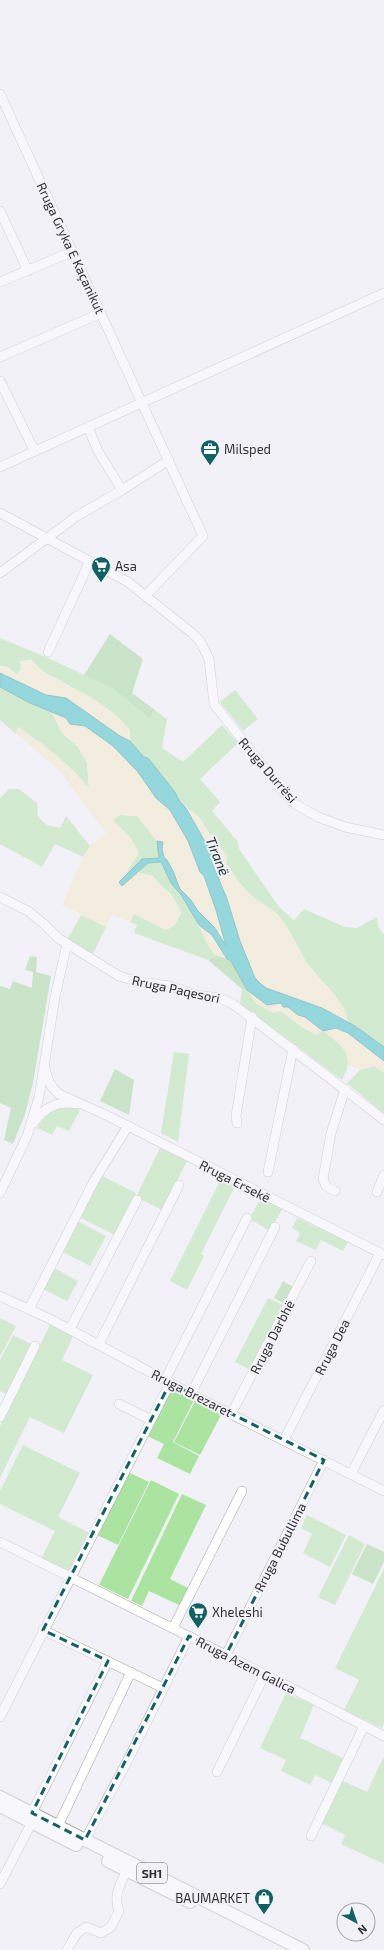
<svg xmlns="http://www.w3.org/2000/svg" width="384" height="1950" font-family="'Exo 2',sans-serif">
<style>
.green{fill:#aae4a0}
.forest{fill:#98d58e}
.sand{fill:#f3e9c3}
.water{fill:#23b8bd;stroke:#278f93}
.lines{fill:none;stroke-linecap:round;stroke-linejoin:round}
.minor-casing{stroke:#a7a7ac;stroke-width:10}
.major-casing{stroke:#a7a7ac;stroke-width:14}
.minor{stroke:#fff;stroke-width:9}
.major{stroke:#fff;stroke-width:12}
.marked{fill:none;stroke:#116265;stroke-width:3;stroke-dasharray:8 5;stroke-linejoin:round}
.labels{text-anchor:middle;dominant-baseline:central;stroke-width:4;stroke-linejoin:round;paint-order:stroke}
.shield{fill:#f2f1f7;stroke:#6a6a6d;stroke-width:1}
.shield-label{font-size:12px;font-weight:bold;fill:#303032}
.street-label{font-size:13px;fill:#303032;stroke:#f2f1f7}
.poi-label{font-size:13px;fill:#303032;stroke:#f2f1f7;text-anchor:start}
.water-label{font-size:14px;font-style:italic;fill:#203738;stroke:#f2f1f7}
</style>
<rect width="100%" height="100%" fill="#f2f1f7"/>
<!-- green -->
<g class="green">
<path d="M 0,638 L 46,657 L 112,688 L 150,717 L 155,710 L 167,719 L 162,748 L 183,762 L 222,725 L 238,743 L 200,779 L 220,802 L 212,811 L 238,842 L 239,849 L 279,907 L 294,920 L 304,909 L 345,927 L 357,928 L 377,917 L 378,927 L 384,935 L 384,1047 L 348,1022 C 343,996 319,981 305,960 C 296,945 290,929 278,915 C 270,907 259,902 251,895 C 241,886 233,874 226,863 L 227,856 L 209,833 L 200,818 L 180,802 L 147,758 L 144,757 L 130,741 L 130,730 L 92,698 L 40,670 L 32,660 L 16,674 L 8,667 L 0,666 Z"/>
<path d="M 0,687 L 52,713 L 62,733 L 78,747 L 87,763 L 89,788 C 69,764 45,745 18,727 L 16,734 L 0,720 Z"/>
<path d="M 235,690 L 258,719 L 243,731 L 220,702 Z"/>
<path d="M 9,789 L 19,789 L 37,803 L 38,817 L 47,825 L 60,828 L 66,816 L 90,846 L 83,857 L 55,844 L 42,867 L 0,844 L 0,798 Z"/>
<path d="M 120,815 L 137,816 L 157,841 L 160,858 L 142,859 L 124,876 L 139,853 L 113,820 Z"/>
<path d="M 161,862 C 169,882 182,897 193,915 C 201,929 206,944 216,956 L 208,960 L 134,933 L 137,925 L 130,922 L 134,913 L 166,930 L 175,925 L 181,913 L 171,894 L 160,885 L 153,876 L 136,872 L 148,863 Z"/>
<path d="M 81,915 L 106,927 L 92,956 L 68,938 Z"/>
<path d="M 242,989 L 247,990 L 257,1004 L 281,1011 L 302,1027 L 316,1034 L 323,1031 C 344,1047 356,1053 342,1080 L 240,1004 Z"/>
<path d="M 174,1052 L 189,1054 L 178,1142 L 161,1133 Z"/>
<path d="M 374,1066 L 384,1072 L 384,1114 L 347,1083 L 360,1070 Z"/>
<path d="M 71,1106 L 80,1110 L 69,1131 L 57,1126 L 52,1135 L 37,1128 C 45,1114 54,1107 71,1106 Z"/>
<path d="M 160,1148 L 187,1161 L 162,1210 L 136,1197 Z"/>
<path d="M 100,1175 L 136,1193 L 115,1235 L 79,1217 Z"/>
<path d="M 221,1179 L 235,1186 L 201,1254 L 204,1256 L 187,1290 L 170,1281 Z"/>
<path d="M 261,1198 L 282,1210 L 270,1231 L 249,1219 Z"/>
<path d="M 297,1218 L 348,1242 L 343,1251 L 321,1240 L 316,1250 L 296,1241 L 300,1233 L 292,1228 Z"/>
<path d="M 77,1221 L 106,1236 L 90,1266 L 61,1251 Z"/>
<path d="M 54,1268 L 78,1281 L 67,1301 L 43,1289 Z"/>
<path d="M 268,1298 L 285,1306 L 252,1371 L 235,1362 Z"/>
<path d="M 0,1318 L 16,1326 L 0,1357 Z"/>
<path d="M 50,1325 L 73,1336 L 62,1360 L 93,1375 L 64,1433 L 30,1417 L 0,1478 L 0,1426 Z"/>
<path d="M 13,1335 L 33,1345 L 8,1395 L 0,1391 L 0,1360 Z"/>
<path d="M 171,1389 L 194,1400 L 173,1442 L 199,1456 L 190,1474 L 157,1458 L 164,1444 L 147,1436 Z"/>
<path d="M 195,1401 L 221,1415 L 200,1455 L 174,1442 Z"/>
<path d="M 23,1445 L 80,1473 L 58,1517 L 90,1533 L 70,1574 L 41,1559 L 55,1531 L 0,1504 L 0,1491 Z"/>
<path d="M 128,1472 L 149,1482 L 118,1545 L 97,1535 Z"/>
<path d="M 151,1480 L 179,1494 L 128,1599 L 99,1585 Z"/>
<path d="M 182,1494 L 206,1505 L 170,1579 L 188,1588 L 179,1605 L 149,1591 L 142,1606 L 131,1601 Z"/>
<path d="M 307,1515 L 346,1535 L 330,1567 L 303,1553 L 312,1534 L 301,1528 Z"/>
<path d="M 349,1535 L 365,1544 L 335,1605 L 318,1597 Z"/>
<path d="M 384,1569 L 384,1724 L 382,1728 L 344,1710 L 359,1680 L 335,1668 Z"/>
<path d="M 286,1693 L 314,1705 L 300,1738 L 343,1758 L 332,1783 L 315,1775 L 310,1785 L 281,1771 L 286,1760 L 260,1748 Z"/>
<path d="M 384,1756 L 384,1864 L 341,1844 L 345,1835 L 321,1823 L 341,1780 L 367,1792 Z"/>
</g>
<!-- forest -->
<g class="forest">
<path d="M 110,634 L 143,659 L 132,693 L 155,710 L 150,718 L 112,688 L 84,675 Z"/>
<path d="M 30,956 L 37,957 L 36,972 L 51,976 L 33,1083 L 25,1114 L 13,1144 L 4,1140 L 11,1108 L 0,1103 L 0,986 L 10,989 L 13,981 L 32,988 L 33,972 L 25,970 Z"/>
<path d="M 216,956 C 234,956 240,976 247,990 L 242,989 L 208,960 Z"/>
<path d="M 115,1069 L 134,1080 L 129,1115 L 100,1101 Z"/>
<path d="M 283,1281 L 295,1288 L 285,1304 L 274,1298 Z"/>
<path d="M 367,1544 L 384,1552 L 384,1562 L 373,1584 L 352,1574 Z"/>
</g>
<!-- sand -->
<g class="sand">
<path d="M 32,660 C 47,679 72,686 92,698 C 107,707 119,717 130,730 L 130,741 L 120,736 L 66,698 L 46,695 L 0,673 L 0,666 L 8,667 L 16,674 L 21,670 L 20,661 Z"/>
<path d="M 52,713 L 66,718 L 76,726 L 85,726 L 113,746 L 138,772 L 156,798 L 170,810 L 178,820 L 195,855 L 200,872 L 204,876 L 216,910 L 226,948 L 215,928 L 198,911 L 191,900 L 180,889 L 173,871 L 164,857 L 162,849 L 163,842 L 157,841 L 137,816 L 120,815 L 113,820 L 131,838 L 139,853 L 119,882 L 122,885 L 136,872 L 153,876 C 163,889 176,897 181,913 L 175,925 L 166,930 L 134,914 L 130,922 L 111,915 L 106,927 L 62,905 L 83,857 L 90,846 L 106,833 L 60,771 L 16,734 L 18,727 C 44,745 69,764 89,788 L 87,763 L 78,747 L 62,733 Z"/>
<path d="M 186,808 L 200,818 L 209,833 L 227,856 L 226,863 C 233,874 241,886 251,895 C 259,902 270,907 278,915 C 290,929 296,945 305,960 C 319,981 343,996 348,1022 L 322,1008 L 266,988 L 255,978 L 240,941 L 227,899 L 213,865 L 216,861 Z"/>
<path d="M 199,925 L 212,935 L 227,959 L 223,956 L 216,956 L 209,947 Z"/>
<path d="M 247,990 C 257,998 267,1006 281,1003 C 293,1010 306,1016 316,1027 L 336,1028 L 348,1033 L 384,1061 L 384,1072 L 374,1066 L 360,1070 L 348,1065 C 348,1047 337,1042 323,1031 L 316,1035 L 302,1027 L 281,1011 L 273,1013 L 257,1004 Z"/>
</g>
<!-- water -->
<path class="water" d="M 0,673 L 46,695 L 66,698 L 120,736 L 130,741 L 144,757 L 148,758 L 175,792 L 180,802 L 186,808 L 216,861 L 213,865 L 227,899 L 240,941 L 255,978 L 261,984 L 266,988 L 322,1008 L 355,1026 L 384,1047 L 384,1061 L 348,1033 L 336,1028 L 323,1031 L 305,1017 L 298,1015 L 288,1007 L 283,1007 L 281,1003 L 267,1005 L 247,990 L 231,961 L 227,959 L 212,935 L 199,925 L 181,895 L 171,883 L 161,862 L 148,863 L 122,886 L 119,882 L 142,859 L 159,858 L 157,841 L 163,842 L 162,849 L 164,857 L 167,860 L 173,871 L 180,889 L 191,900 L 198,911 L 215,928 L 226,946 L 216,910 L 204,876 L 200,872 L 188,841 L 170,810 L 156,798 L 138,772 L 113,746 L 85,726 L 70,724 L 66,718 L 30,703 L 0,687 Z"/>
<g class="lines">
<!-- minor casing -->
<g class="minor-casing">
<g id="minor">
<path d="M 0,94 L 203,536 L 146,595"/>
<path d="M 0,211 L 28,271"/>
<path d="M 0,282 L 71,252"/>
<path d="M 0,357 L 101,313"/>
<path d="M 0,381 L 34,450"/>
<path d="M 88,427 L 98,451 L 122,490"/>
<path d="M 0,467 L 384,293"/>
<path d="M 0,513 L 128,582 L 192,633 L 200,641 L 209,659 L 214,704 L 286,795 L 295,804 L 318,817 L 345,827 L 384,835"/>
<path d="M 0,573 L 77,516 L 122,490 L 169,460"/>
<path d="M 48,652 L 90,561"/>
<path d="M 0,897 L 28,911 L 44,924 L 58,938 L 119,976 L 139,982 L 170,986 L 196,995 L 219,998 L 233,1004 L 384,1120"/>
<path d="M 45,1067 C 47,1078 50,1087 59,1094 L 106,1115 L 384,1255"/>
<path d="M 34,1123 C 43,1108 58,1100 76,1104"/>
<path d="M 237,1123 L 236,1116 L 252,1017"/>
<path d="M 268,1172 L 293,1049"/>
<path d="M 335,1191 L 326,1186 L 323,1179 L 331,1133 L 345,1089"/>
<path d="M 377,1192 L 384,1175"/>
<path d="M 0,1193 L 27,1136 L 39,1097 L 55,997 L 67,944"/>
<path d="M 0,1296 L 50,1319 L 191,1394 L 384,1491"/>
<path d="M 29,1309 L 94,1181 L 128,1126"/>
<path d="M 70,1329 L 137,1200"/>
<path d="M 99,1344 L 179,1185"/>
<path d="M 165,1380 L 247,1218"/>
<path d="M 191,1394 L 275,1227"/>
<path d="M 119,1404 L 151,1420"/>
<path d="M 231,1414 L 311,1261"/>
<path d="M 0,1417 L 35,1346"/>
<path d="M 284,1440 L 380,1253"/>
<path d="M 351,1474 L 384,1410"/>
<path d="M 0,1542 L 276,1680 L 384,1736"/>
<path d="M 173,1628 L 242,1491"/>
<path d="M 43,1630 L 163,1688"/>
<path d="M 226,1655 L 324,1460"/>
<path d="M 0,1717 L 170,1383"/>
<path d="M 217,1772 L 265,1674"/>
<path d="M 32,1813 L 108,1661"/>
<path d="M 58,1826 L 131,1672"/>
<path d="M 311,1836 L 364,1726"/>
<path d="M 85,1840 L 130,1756 L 189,1636"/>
<path d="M 0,1884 L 32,1822"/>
<path d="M 67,1950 L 77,1933 L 86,1927 L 101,1933 L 111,1927 L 119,1911 C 113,1895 120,1885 127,1870"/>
</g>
</g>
<!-- major casing -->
<g class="major-casing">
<g id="major">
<path d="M 0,1797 L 303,1950"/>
<path d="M 0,1806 L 76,1845"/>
<path d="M 108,1861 L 190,1902"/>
</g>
</g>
<!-- minor -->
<use href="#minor" class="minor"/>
<!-- major -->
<use href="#major" class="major"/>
</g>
<!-- marked area -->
<path d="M0 0H384V1950H0ZM 170,1383 L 324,1460 L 226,1655 L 189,1636 L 85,1840 L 32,1813 L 108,1661 L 43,1630 Z" fill="#f2f1f7" fill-opacity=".55" fill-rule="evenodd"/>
<path class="marked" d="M 170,1383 L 324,1460 L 226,1655 L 189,1636 L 85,1840 L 32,1813 L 108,1661 L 43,1630 Z"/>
<!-- icons -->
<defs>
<g id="office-pin" transform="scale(1)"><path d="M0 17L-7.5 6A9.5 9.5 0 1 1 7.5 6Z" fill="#116265" stroke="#f2f1f7"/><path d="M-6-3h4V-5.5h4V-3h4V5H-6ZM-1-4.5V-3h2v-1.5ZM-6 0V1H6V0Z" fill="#fff"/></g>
<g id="supermarket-pin" transform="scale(1)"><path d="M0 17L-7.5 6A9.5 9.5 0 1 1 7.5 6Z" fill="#116265" stroke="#f2f1f7"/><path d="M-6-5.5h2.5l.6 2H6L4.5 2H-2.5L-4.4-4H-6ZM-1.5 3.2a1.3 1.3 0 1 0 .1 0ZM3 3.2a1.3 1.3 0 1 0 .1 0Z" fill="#fff"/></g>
<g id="shop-pin" transform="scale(1)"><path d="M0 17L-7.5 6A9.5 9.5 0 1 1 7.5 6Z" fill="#116265" stroke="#f2f1f7"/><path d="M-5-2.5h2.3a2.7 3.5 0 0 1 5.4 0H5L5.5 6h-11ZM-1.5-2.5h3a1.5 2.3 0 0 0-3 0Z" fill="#fff"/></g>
</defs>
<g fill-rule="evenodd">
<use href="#office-pin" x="210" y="449"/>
<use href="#supermarket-pin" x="101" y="566"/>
<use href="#supermarket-pin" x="198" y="1612"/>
<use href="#shop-pin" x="264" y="1898"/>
</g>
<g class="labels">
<!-- shield labels -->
<rect class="shield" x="137" y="1863" width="30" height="20" rx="3"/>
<g class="shield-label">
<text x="152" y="1873">SH1</text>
</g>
<!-- street labels -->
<g class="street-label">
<text transform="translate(71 248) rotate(65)">Rruga Gryka E Kaçanikut</text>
<text transform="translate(268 770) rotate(49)">Rruga Durrësi</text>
<text transform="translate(176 989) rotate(12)">Rruga Paqesori</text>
<text transform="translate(235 1181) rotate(27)">Rruga Ersekë</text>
<text transform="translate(272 1337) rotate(-63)">Rruga Darbhë</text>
<text transform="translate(332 1347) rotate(-63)">Rruga Dea</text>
<text transform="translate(192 1393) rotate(27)">Rruga Brezaret</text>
<text transform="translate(280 1547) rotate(-63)">Rruga Bubullima</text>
<text transform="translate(246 1665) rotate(27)">Rruga Azem Galica</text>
</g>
<!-- poi labels -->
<g class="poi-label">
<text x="224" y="449">Milsped</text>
<text x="115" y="566">Asa</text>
<text x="212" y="1612">Xheleshi</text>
<text x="250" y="1898" text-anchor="end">BAUMARKET</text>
</g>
<!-- water labels -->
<g class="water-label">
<text transform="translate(218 856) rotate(68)">Tiranë</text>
</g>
</g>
<!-- north arrow -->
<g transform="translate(356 1922) rotate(140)"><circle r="19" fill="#f2f1f7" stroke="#a4a4a8"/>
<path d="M0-3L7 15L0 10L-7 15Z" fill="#116265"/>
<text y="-6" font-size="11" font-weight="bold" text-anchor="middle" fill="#303032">N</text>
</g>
</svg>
